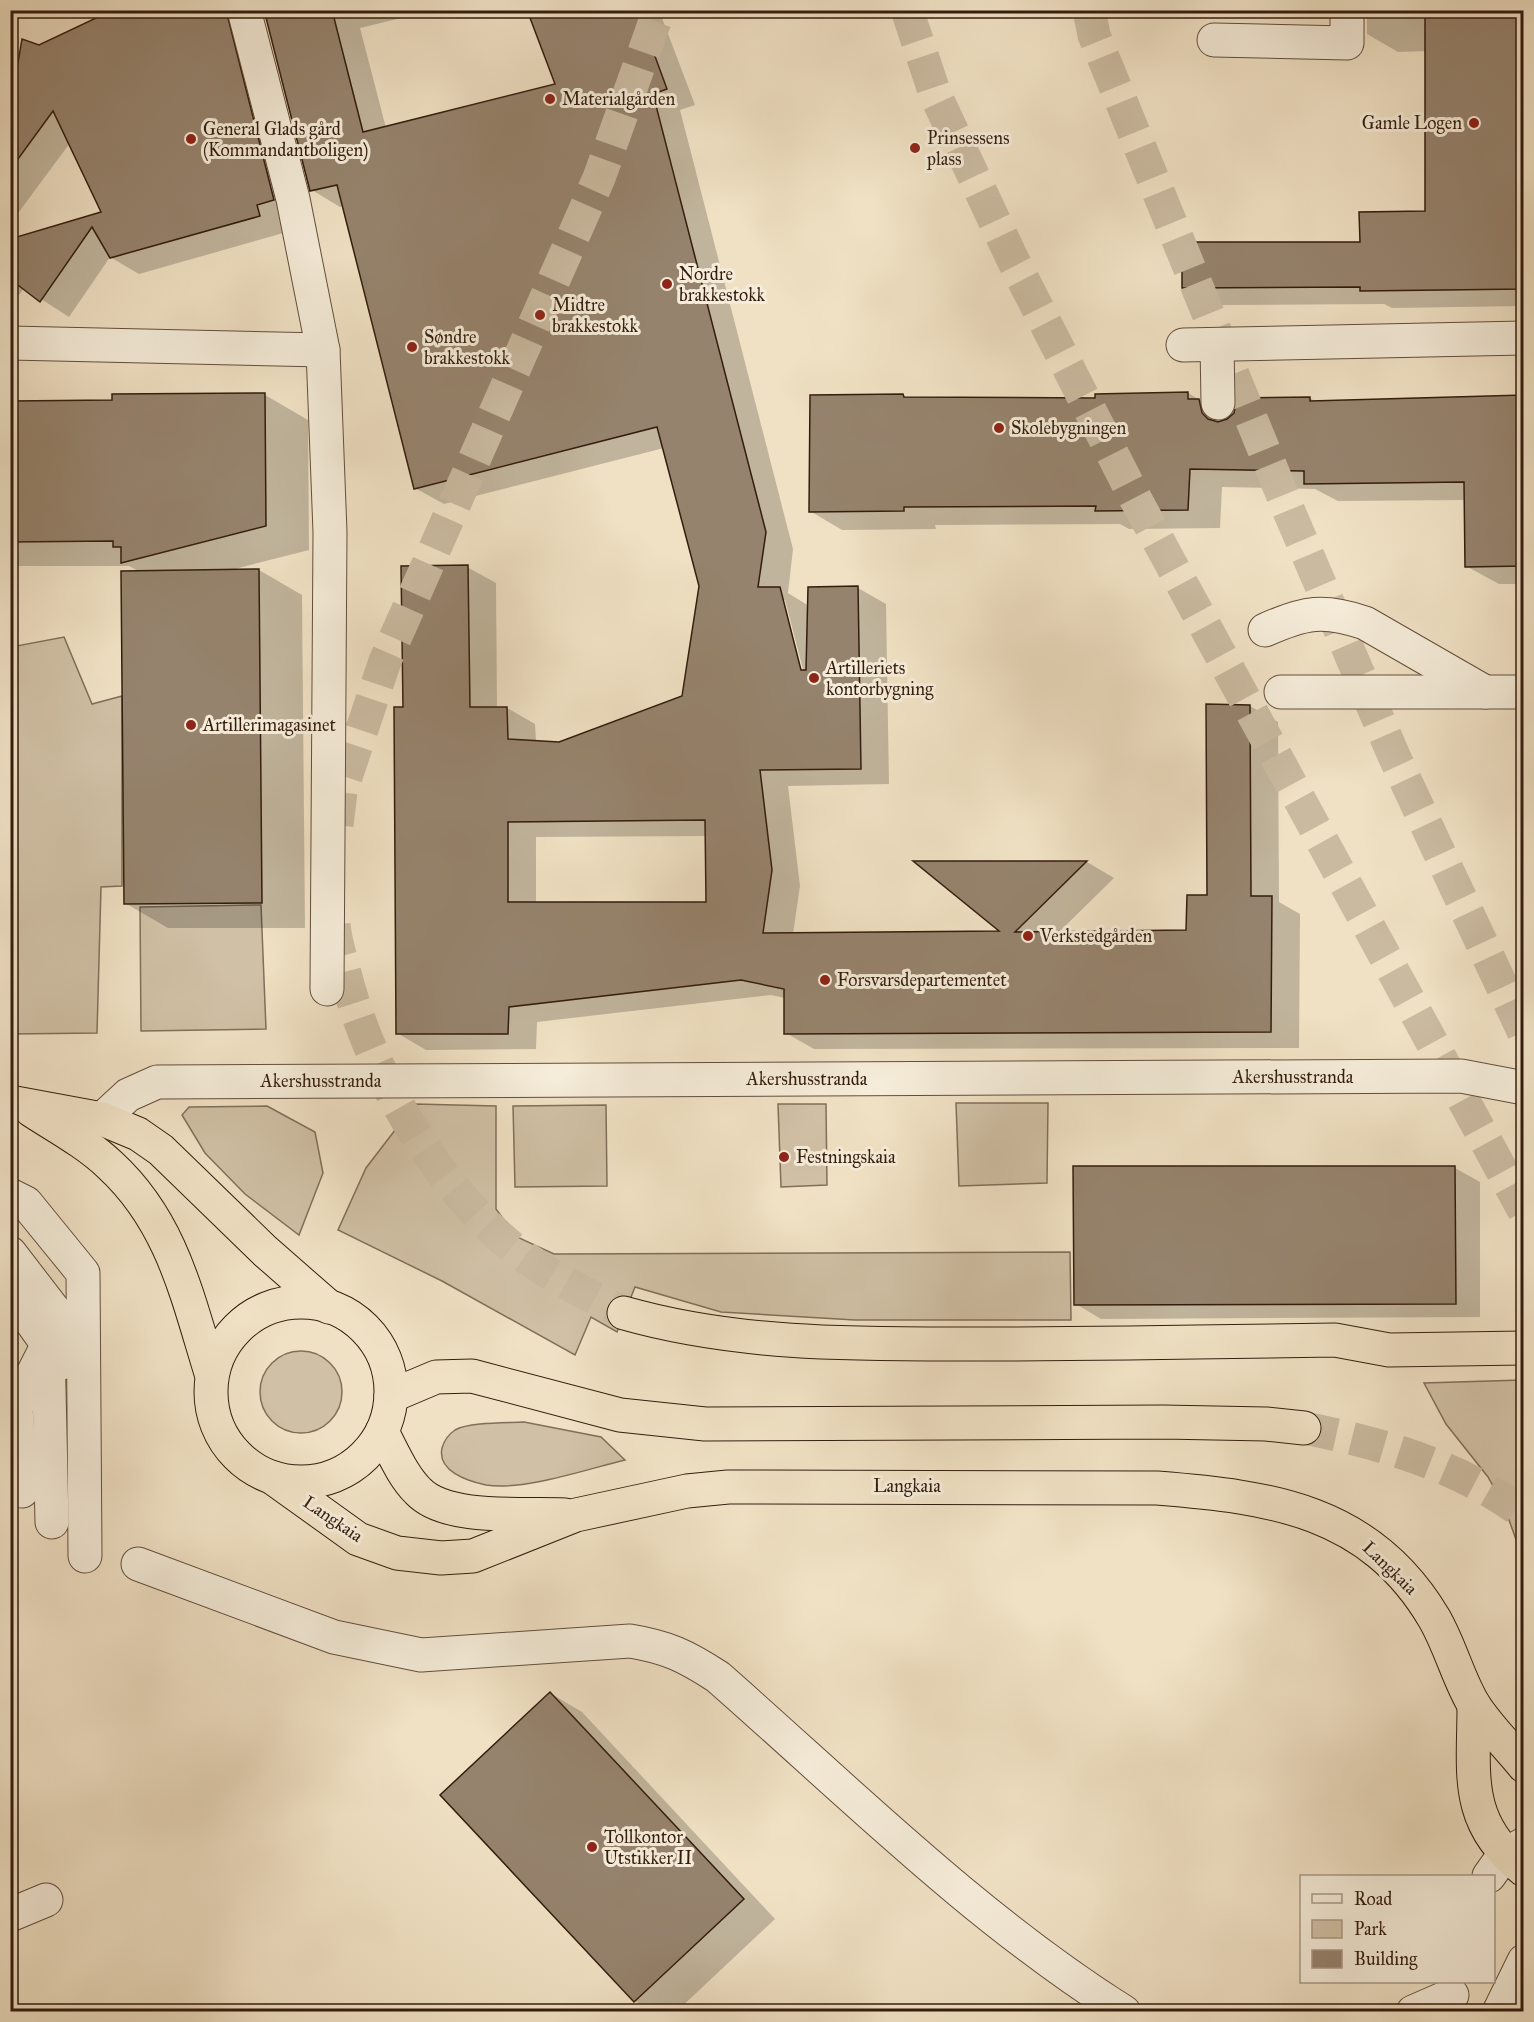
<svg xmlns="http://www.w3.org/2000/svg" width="1534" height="2022" font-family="'IM FELL Great Primer',serif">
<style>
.green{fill:#d0c0a5;stroke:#826e5a;stroke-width:1.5}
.shadow{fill:#0003;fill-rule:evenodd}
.building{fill:#96836d;stroke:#341d0e;stroke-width:1.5;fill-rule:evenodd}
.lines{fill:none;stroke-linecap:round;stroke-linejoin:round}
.highway-tunnel{stroke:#cabaa0;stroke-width:33;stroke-dasharray:33 16;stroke-linecap:butt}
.minor-casing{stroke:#634e3c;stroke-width:35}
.highway-casing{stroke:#341d0e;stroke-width:35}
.minor{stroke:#f5ecd9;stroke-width:33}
.highway{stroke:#f0e1c4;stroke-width:33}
.poi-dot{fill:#8f2418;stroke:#f5ecd9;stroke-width:2}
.labels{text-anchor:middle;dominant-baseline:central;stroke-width:6;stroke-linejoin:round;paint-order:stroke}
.poi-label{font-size:18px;fill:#341d0e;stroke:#f5ecd9;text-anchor:start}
.street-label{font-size:18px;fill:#341d0e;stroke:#f5ecd9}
</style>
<rect width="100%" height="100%" fill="#f0e1c4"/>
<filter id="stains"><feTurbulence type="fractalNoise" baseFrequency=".00333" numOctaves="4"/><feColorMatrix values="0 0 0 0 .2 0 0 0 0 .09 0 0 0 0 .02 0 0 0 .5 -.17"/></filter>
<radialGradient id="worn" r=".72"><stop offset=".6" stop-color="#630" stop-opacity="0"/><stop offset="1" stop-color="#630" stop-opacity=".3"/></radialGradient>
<!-- green -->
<g class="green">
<path d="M 64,637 L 92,704 L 122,696 L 122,886 L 101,887 L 97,1033 L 11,1034 L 11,647 Z"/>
<path d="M 261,905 L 266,1029 L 141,1031 L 140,907 Z"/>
<path d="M 956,1103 L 1048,1103 L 1047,1183 L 959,1186 Z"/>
<path d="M 415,1104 L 496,1106 L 496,1209 L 517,1237 L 554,1254 L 1070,1252 L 1071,1320 L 855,1320 L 721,1312 L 635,1287 L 617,1332 L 591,1317 L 575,1355 L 442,1281 L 338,1230 L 366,1168 Z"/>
<path d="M 778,1104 L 826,1104 L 827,1185 L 781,1187 Z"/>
<path d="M 606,1105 L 607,1186 L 515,1187 L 513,1106 Z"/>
<path d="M 267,1106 L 315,1132 L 323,1173 L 299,1235 L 245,1194 L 205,1153 L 182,1115 L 189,1107 Z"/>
<circle cx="301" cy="1392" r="41"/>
<path d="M 1523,1380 L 1524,1380 L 1523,1559 L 1504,1506 L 1488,1477 L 1446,1424 L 1424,1383 Z"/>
<path d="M 524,1422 L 601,1437 L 625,1460 C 587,1469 524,1491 486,1485 C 467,1481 437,1471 442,1448 C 444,1441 449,1434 455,1430 C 469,1422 507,1423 524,1422 Z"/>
</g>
<!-- shadow -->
<g class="shadow">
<path d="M 117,10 L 263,10 L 260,12 L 287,232 L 139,274 L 110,257 L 69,317 L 24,288 L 10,307 L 10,240 L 103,213 L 70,143 L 10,224 L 10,91 L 14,95 L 39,47 Z"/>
<path d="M 265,10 L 434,10 L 360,28 L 386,128 L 557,85 L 528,10 L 659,10 L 695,105 L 680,110 L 793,549 L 788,593 L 809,606 L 858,588 L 886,604 L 889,784 L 788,786 L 800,886 L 793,934 L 1004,932 L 917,863 L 1087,862 L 1114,878 L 1058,933 L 1188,932 L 1209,897 L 1250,706 L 1278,722 L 1279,902 L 1300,914 L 1299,1048 L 814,1049 L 786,1033 L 785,998 L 771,995 L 537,1022 L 536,1049 L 426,1050 L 397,1033 L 404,709 L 467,567 L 496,583 L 497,708 L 507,708 L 535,724 L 536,742 L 560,743 L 684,698 L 701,586 L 664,448 L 444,504 L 415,488 L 343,206 L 340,207 L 312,190 ZM 782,600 L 785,600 L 805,677 L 802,678 ZM 706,836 L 707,903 L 536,904 L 536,837 Z"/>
<path d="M 1367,10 L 1524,10 L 1524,306 L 1392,308 L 1384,304 L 1214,305 L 1183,287 L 1361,243 L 1426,212 L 1427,51 L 1398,52 L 1367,34 Z"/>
<path d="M 1188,393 L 1230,418 L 1310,398 L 1316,402 L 1524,396 L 1524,584 L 1499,584 L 1466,566 L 1466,500 L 1338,501 L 1315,489 L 1222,487 L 1220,528 L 1129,529 L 1120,524 L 935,525 L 936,529 L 842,530 L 810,511 L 902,395 L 909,399 L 1096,399 Z"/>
<path d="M 265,395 L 308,420 L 309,550 L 235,569 L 259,570 L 302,595 L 305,928 L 168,928 L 125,903 L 140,572 L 129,566 L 10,566 L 10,403 L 113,402 Z"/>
<path d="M 1517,777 L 1524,777 L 1524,1029 L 1517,1026 Z"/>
<path d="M 1455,1168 L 1480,1182 L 1480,1317 L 1101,1319 L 1076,1304 Z"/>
<path d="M 550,1693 L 582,1712 L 775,1919 L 676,2012 L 654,2012 L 635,2001 L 442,1795 Z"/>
</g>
<!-- building -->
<g class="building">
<path d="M 113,10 L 226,10 L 274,200 L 257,205 L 260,216 L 110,258 L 92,227 L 40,302 L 10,279 L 10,239 L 101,212 L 53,111 L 10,170 L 10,110 L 22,39 L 39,45 Z"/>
<path d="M 264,10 L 332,10 L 363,132 L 555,84 L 527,10 L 638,10 L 667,89 L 653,94 L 766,532 L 758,587 L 780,587 L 801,670 L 806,670 L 808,587 L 858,586 L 861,769 L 760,770 L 772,870 L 763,933 L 999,931 L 913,861 L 1087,861 L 1015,932 L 1186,930 L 1187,895 L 1207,895 L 1206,704 L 1250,705 L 1251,896 L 1272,896 L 1271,1032 L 784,1034 L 784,989 L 741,980 L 509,1007 L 508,1034 L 396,1034 L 394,707 L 403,707 L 401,566 L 468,565 L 470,707 L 507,707 L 508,739 L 559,742 L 682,696 L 699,586 L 657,427 L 414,489 L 337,185 L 310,191 ZM 705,820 L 706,902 L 508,902 L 508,822 Z"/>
<path d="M 1425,10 L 1524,10 L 1524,289 L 1360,291 L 1360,287 L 1182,288 L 1182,242 L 1360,242 L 1359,212 L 1425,211 Z"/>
<path d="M 1188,392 L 1188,399 L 1199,399 L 1202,413 L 1208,419 L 1218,422 L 1227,419 L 1234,413 L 1237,398 L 1310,397 L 1310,401 L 1524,395 L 1524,566 L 1465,567 L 1464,482 L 1304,484 L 1304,471 L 1190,469 L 1188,510 L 1095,511 L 1096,506 L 904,507 L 904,511 L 809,512 L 810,395 L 903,394 L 904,397 L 1095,398 L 1095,394 Z"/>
<path d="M 265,393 L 266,526 L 121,563 L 121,547 L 113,547 L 113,541 L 10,542 L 10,401 L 112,400 L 112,394 Z"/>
<path d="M 259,569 L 262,903 L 124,904 L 121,571 Z"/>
<path d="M 1073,1166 L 1455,1166 L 1456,1304 L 1074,1305 Z"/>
<path d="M 550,1692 L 744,1899 L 634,2002 L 440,1795 Z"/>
</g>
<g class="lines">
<!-- highway-tunnel -->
<g class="highway-tunnel">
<path d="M 907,10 L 935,94 L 1012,258 L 1135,498 L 1524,1211"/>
<path d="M 1089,10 L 1094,35 L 1291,516 L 1394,756 L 1524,1033"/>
<path d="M 337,825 L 341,792 L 385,661 L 599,178 L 659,10"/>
<path d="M 334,924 C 335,940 341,957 345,973 C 369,1068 427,1170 500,1237 C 536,1270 581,1291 624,1313"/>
<path d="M 1304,1428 C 1381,1443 1460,1466 1524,1514"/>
</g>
<!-- minor casing -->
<g class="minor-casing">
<g id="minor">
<path d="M 244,10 L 293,199 L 323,350 L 330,532 L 327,989"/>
<path d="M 1214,40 L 1347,43 L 1347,10"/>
<path d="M 10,343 L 323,350"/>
<path d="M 1183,345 L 1524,338"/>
<path d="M 1217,345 L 1218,403"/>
<path d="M 1265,630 C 1305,612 1324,609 1365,623 L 1485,692"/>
<path d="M 1281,692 L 1524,692"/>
<path d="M 102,1119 L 128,1095 L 157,1082 L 1461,1076 L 1524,1088"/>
<path d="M 10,1195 L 26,1203 L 83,1273 L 85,1556"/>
<path d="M 10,1253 L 60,1318 L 62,1363"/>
<path d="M 10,1292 L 48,1345"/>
<path d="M 48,1345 L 52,1522"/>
<path d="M 10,1401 L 16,1408 L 22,1491"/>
<path d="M 10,1419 L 46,1348"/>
<path d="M 138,1564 L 334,1637 L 421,1655 L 630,1641 C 667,1647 686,1656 718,1677 C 849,1792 975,1918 1124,2012"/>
<path d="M 1489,1876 L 1504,1855 L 1524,1844"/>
<path d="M 10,1915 L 46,1900"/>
<path d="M 1413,2012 L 1452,1995"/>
<path d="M 1499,2012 L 1524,1961"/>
</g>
</g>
<!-- highway casing -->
<g class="highway-casing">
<g id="highway">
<path d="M 10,1102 L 102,1119 L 138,1134 L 161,1150 L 265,1251 L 329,1307"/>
<path d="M 31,1110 C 57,1127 87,1143 110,1165 C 172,1222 187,1296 211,1373"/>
<circle cx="301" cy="1392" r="90"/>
<path d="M 624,1313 C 740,1346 860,1344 980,1344 C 1099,1344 1217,1342 1335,1340 L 1389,1350 L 1524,1348"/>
<path d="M 391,1396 L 436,1377 L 472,1376 L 620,1415 L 705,1424 L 1163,1422 L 1266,1424 L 1304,1428"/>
<path d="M 382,1432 C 393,1452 402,1475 418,1491 C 446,1521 525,1513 565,1515"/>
<path d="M 273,1478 L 358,1539 L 397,1553 L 441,1558 L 473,1556 L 576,1515 L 687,1491 L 728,1487 L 1157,1488 C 1271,1497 1370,1510 1434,1618 C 1450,1645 1459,1681 1474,1705 C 1488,1727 1508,1746 1524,1766"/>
<path d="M 1474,1705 C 1474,1774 1463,1822 1524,1870"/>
</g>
</g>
<!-- minor -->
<use href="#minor" class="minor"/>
<!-- highway -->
<use href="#highway" class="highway"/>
</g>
<!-- markers -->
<g class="poi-dot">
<circle cx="550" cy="99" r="6"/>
<circle cx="1474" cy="123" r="6"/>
<circle cx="191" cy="139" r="6"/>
<circle cx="915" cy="148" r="6"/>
<circle cx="667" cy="284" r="6"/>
<circle cx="540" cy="315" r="6"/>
<circle cx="412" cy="347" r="6"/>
<circle cx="999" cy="428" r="6"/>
<circle cx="814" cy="678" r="6"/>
<circle cx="191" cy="725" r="6"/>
<circle cx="1028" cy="936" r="6"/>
<circle cx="825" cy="980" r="6"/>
<circle cx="784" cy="1157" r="6"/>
<circle cx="592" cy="1847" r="6"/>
</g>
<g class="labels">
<!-- poi labels -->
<g class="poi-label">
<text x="562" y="99">Materialgården</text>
<text x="1462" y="123" text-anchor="end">Gamle Logen</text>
<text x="203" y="129">General Glads gård<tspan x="203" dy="21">(Kommandantboligen)</tspan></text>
<text x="927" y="138">Prinsessens<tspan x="927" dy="21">plass</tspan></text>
<text x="679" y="274">Nordre<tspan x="679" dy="21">brakkestokk</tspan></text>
<text x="552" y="305">Midtre<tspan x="552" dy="21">brakkestokk</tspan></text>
<text x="424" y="337">Søndre<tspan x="424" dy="21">brakkestokk</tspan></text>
<text x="1011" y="428">Skolebygningen</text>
<text x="826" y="668">Artilleriets<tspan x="826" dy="21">kontorbygning</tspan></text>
<text x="203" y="725">Artillerimagasinet</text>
<text x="1040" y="936">Verkstedgården</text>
<text x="837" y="980">Forsvarsdepartementet</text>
<text x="796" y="1157">Festningskaia</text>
<text x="604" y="1837">Tollkontor<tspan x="604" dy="21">Utstikker II</tspan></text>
</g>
<!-- street labels -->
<g class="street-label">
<text x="1293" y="1077">Akershusstranda</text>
<text x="807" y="1079">Akershusstranda</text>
<text x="321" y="1081">Akershusstranda</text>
<text x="907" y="1486">Langkaia</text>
<text transform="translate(333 1519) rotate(34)">Langkaia</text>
<text transform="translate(1390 1568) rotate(44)">Langkaia</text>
</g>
</g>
<!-- margin -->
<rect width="1534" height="2022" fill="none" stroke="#f0e1c4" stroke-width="36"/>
<rect x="12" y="12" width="1510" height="1998" fill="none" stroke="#341d0e" stroke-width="3"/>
<rect x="18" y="18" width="1498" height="1986" fill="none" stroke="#341d0e" stroke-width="1.5"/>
<!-- legend -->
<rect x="1300" y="1875" width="195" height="108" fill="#f5ecd9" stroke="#a89988" stroke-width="1.5"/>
<rect x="1312" y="1894" width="30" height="9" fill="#f5ecd9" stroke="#a89988" stroke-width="1.5"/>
<text x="1354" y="1905" font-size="18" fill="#341d0e">Road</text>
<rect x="1312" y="1920" width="30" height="18" fill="#d0c0a5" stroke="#a89988" stroke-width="1.5"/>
<text x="1354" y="1935" font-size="18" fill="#341d0e">Park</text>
<rect x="1312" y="1950" width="30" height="18" fill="#96836d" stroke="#a89988" stroke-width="1.5"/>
<text x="1354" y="1965" font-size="18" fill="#341d0e">Building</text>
<rect width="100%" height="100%" filter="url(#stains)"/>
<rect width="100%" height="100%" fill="url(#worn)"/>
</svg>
